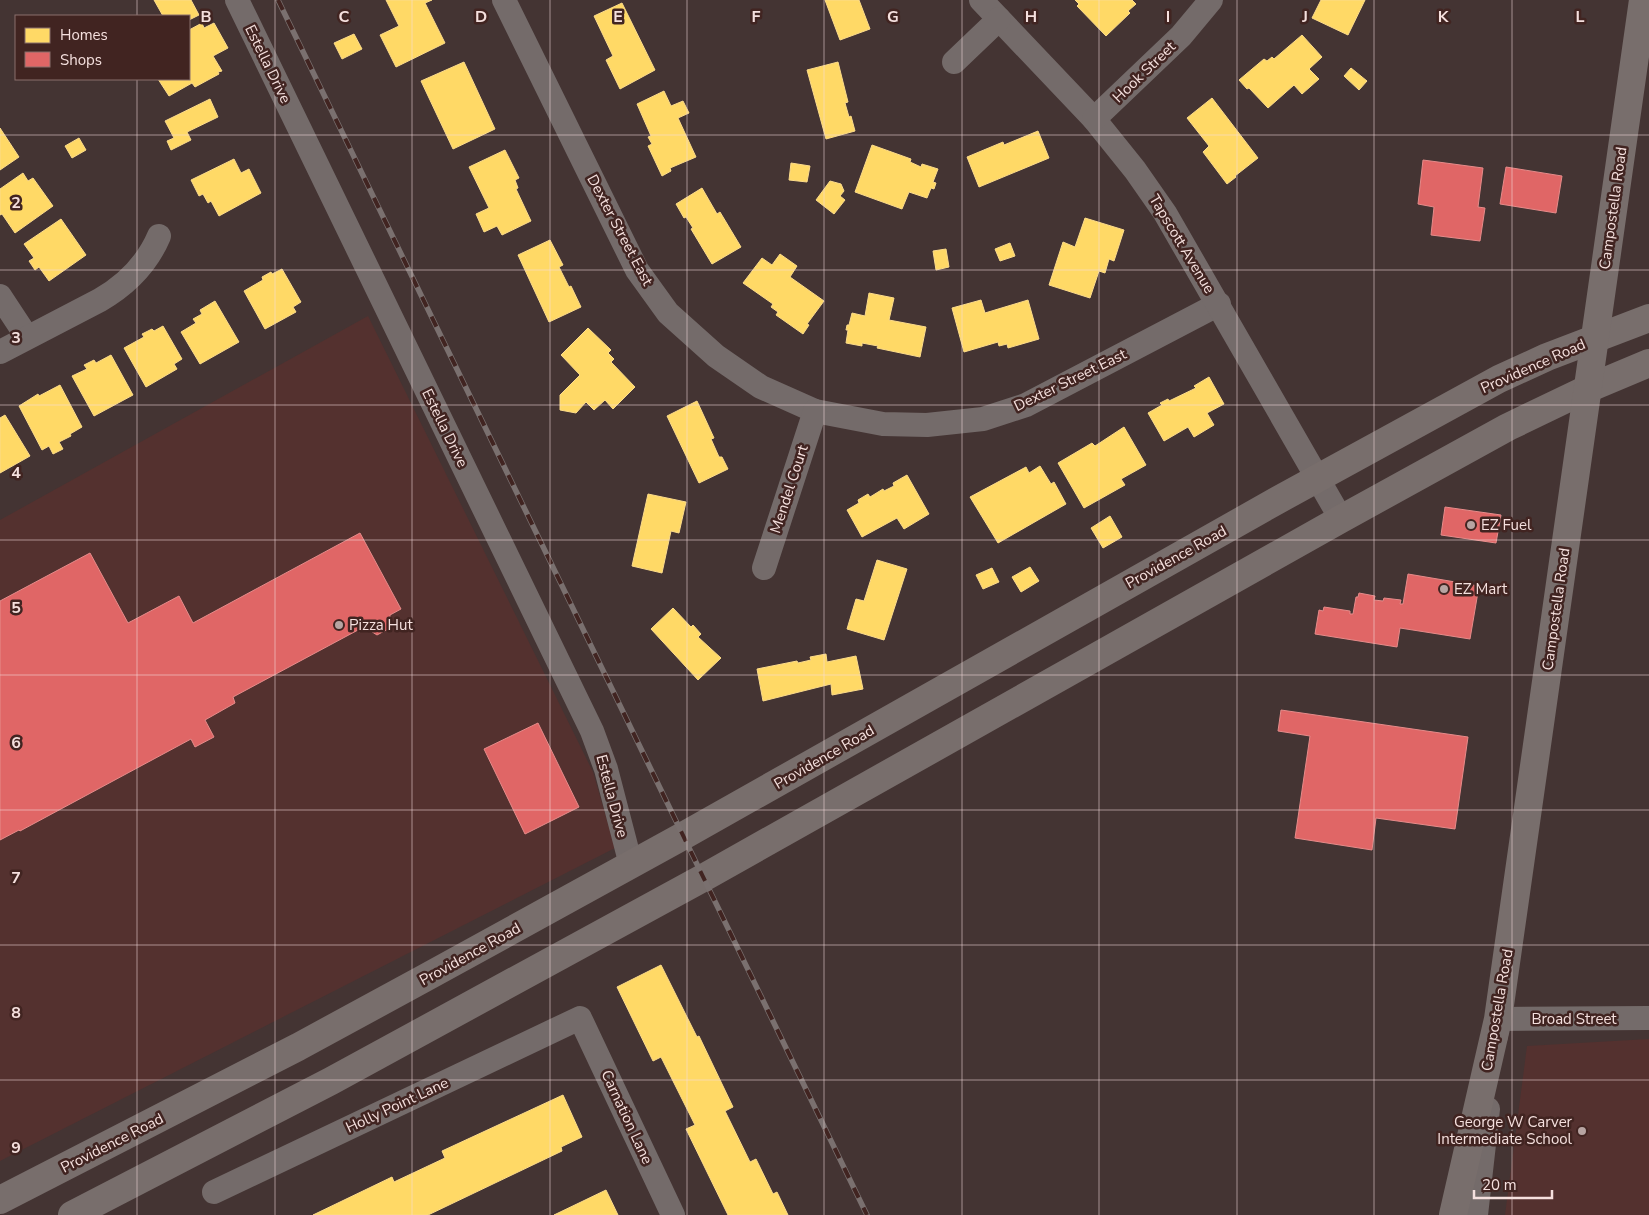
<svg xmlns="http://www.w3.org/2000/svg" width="1649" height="1215" font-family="'Nunito Sans',sans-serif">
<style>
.built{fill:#54312f}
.homes{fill:#ffd966;stroke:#fcdb8a}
.shops{fill:#e06666;stroke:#e68b8a}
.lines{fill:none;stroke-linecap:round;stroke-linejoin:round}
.minor{stroke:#746b6a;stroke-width:24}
.secondary{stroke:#786e6c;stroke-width:28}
.rail-casing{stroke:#7a706f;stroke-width:5.5}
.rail{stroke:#412421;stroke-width:4;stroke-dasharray:11;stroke-linecap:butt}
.grid{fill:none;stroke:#f5e0de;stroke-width:1;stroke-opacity:0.55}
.poi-dot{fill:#b7a4a2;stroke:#412421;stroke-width:2}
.labels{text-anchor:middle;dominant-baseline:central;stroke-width:5;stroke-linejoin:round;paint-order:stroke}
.street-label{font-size:15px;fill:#f5e0de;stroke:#412421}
.poi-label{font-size:15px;fill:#f5e0de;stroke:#412421;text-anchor:start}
.grid-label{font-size:16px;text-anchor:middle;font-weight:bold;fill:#f5e0de;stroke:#412421;stroke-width:5;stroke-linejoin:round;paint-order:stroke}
</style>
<rect width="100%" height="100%" fill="#443433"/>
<!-- built -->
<g class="built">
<path d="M 368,316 L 593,772 L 615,848 L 0,1161 L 0,520 Z"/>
<path d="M 1649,1039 L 1649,1215 L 1505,1215 L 1527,1046 Z"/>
</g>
<!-- homes -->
<g class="homes">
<path d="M 154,0 L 191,0 L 199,15 L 189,20 L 189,16 L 163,16 Z"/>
<path d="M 386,0 L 432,0 L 425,3 L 445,43 L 396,67 L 380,35 L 399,26 Z"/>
<path d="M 825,0 L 859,0 L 870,29 L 840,40 Z"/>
<path d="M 1075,0 L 1132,0 L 1136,4 L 1128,11 L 1130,13 L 1106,36 L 1077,6 L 1079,4 Z"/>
<path d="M 1321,0 L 1365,0 L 1348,35 L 1312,18 Z"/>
<path d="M 622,3 L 655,70 L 620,89 L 606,60 L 613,56 L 594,16 Z"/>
<path d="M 202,23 L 204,28 L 214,23 L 228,48 L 213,56 L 222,71 L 218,72 L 219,74 L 195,87 L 192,83 L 169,96 L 158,79 L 189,79 L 189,30 Z"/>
<path d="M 354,34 L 362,49 L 342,59 L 334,43 Z"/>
<path d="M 1302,35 L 1322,57 L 1309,69 L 1319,79 L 1302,94 L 1294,85 L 1268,108 L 1249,88 L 1247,89 L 1239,80 L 1264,59 L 1267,61 L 1272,57 L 1274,59 Z"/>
<path d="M 464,62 L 495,129 L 453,149 L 421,81 Z"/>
<path d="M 838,62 L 848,102 L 845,103 L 849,117 L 851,116 L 855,131 L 826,139 L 807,70 Z"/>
<path d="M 1351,68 L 1367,81 L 1359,90 L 1344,76 Z"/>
<path d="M 664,91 L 671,106 L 683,101 L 689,113 L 678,118 L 696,157 L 670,168 L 671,171 L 662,176 L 648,146 L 652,144 L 648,137 L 651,136 L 637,104 Z"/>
<path d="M 1212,98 L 1258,158 L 1235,176 L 1236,177 L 1227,184 L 1203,152 L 1209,146 L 1187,118 Z"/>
<path d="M 210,99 L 218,117 L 187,132 L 191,140 L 171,150 L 167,141 L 174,138 L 165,121 Z"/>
<path d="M 0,128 L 19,157 L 0,170 Z"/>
<path d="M 1038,131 L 1049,158 L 979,187 L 967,157 L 1003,142 L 1004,145 Z"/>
<path d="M 79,138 L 86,150 L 72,158 L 65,146 Z"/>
<path d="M 872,145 L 911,159 L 910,162 L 921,167 L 922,164 L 938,169 L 933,182 L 936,183 L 934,189 L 931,188 L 927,198 L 909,192 L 902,209 L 855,192 Z"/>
<path d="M 505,150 L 519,178 L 515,180 L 518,188 L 516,189 L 531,221 L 502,235 L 497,226 L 484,232 L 476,214 L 489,208 L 469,167 Z"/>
<path d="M 234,159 L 241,173 L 249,169 L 261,193 L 219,216 L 211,201 L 208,203 L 203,194 L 199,196 L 191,180 Z"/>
<path d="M 791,163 L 810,166 L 807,182 L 789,180 Z"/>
<path d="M 23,173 L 28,181 L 33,178 L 53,206 L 15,233 L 2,214 L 0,215 L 0,189 Z"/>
<path d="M 830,181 L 841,184 L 844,191 L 840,196 L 845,200 L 834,214 L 816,200 Z"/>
<path d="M 702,188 L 717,214 L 720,212 L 741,247 L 712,264 L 691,229 L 693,228 L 686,217 L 684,218 L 676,204 Z"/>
<path d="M 1085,218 L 1124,230 L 1114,261 L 1109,259 L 1105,273 L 1099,271 L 1090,298 L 1049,285 L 1063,242 L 1075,247 Z"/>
<path d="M 61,219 L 86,255 L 49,281 L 39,267 L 35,270 L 29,261 L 34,258 L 24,244 Z"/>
<path d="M 550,240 L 563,265 L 559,267 L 569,287 L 571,286 L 581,307 L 549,322 L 518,255 Z"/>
<path d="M 1010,243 L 1015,256 L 1000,261 L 995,249 Z"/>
<path d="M 946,249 L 949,267 L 936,270 L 933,251 Z"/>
<path d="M 780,254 L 797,266 L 790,277 L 824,301 L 807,324 L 809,325 L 803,334 L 776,315 L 778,312 L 771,307 L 773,304 L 743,283 L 762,258 L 772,265 Z"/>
<path d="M 282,269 L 301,302 L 293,307 L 296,312 L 265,329 L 244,291 L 263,280 L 262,277 L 271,272 L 272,274 Z"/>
<path d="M 869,293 L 894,298 L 889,320 L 926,327 L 920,357 L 877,348 L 878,346 L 862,343 L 862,346 L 846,343 L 848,330 L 846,330 L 847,325 L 849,325 L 852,313 L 865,316 Z"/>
<path d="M 981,300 L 985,313 L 1028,300 L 1039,339 L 1008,348 L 1007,344 L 999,346 L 998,342 L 964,352 L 952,308 Z"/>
<path d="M 215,301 L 239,342 L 200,364 L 181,332 L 196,323 L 193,319 L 202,314 L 200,310 Z"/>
<path d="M 163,326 L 182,359 L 174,364 L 177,369 L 146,387 L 124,348 L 144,337 L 142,334 L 152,329 L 154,331 Z"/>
<path d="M 588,328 L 611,350 L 608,353 L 614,359 L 611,362 L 635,387 L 613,409 L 605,400 L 594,410 L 586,402 L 576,413 L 560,410 L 560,395 L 580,375 L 561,355 Z"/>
<path d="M 111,355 L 133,395 L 94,416 L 72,376 L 87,369 L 84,365 L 94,360 L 96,363 Z"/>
<path d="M 1209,377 L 1224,404 L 1207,413 L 1214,425 L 1194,437 L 1188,427 L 1164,441 L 1148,413 L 1162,405 L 1160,403 L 1168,399 L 1169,401 L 1196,388 L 1194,386 Z"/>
<path d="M 60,385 L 82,427 L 70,434 L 71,436 L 59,442 L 63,449 L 53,454 L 49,446 L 42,450 L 19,406 L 38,394 L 39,396 Z"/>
<path d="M 697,401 L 714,438 L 711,439 L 719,457 L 722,457 L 728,469 L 699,483 L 667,416 Z"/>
<path d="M 5,415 L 30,456 L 0,473 L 0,418 Z"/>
<path d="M 1124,427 L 1146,465 L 1121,479 L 1125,485 L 1084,508 L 1058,463 L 1092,443 L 1095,446 Z"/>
<path d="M 1040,466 L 1051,484 L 1054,482 L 1066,504 L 998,543 L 970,497 L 1026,467 L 1029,473 Z"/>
<path d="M 907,475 L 929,514 L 904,529 L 897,518 L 862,537 L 847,510 L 859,503 L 858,500 L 868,494 L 870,497 L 883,489 L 884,491 L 894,486 L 893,483 Z"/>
<path d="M 648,494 L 686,502 L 679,533 L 671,531 L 662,573 L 632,566 Z"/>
<path d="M 1110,516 L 1122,537 L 1103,548 L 1091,528 Z"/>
<path d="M 877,560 L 907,569 L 884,640 L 847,629 L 856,599 L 864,601 Z"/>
<path d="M 1030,567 L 1039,581 L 1021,592 L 1012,577 Z"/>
<path d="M 992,568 L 999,582 L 983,589 L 976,575 Z"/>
<path d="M 673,608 L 691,627 L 693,625 L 701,634 L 698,637 L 721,658 L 698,680 L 651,629 Z"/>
<path d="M 826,654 L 827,662 L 856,656 L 863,689 L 832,695 L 831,684 L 763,701 L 757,669 L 797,661 L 798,663 L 811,660 L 810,657 Z"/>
<path d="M 661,965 L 697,1037 L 699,1036 L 733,1107 L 725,1111 L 750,1162 L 756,1159 L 773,1194 L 777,1192 L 788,1215 L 728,1215 L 686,1129 L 695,1125 L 661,1057 L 653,1061 L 617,987 Z"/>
<path d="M 563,1095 L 582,1137 L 561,1147 L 562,1151 L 428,1215 L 313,1215 L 392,1177 L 394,1182 L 445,1158 L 442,1151 Z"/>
<path d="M 606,1190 L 618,1215 L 554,1215 Z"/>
</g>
<!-- shops -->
<g class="shops">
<path d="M 1423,160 L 1483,168 L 1478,207 L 1485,208 L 1480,241 L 1431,235 L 1434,207 L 1418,204 Z"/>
<path d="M 1506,167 L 1562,176 L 1556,213 L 1500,204 Z"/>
<path d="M 1445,507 L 1501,515 L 1496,543 L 1441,535 Z"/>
<path d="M 360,533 L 401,609 L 390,615 L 390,628 L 377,635 L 366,628 L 359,632 L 358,630 L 233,697 L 235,703 L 205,720 L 214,737 L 195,747 L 191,739 L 20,831 L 19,830 L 0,840 L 0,601 L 90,553 L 128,623 L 179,596 L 193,623 Z"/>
<path d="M 1408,574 L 1479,586 L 1470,639 L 1400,628 L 1397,647 L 1315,634 L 1319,610 L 1323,611 L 1324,607 L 1350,611 L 1350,614 L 1353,614 L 1356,597 L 1358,597 L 1359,593 L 1375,596 L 1374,600 L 1383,601 L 1384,598 L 1401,600 L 1400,604 L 1403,604 Z"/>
<path d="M 1281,710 L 1468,737 L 1455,829 L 1376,818 L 1372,850 L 1295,838 L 1310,736 L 1278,731 Z"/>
<path d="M 538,723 L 579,807 L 525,834 L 484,749 Z"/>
</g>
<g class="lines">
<!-- minor -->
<g class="minor">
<path d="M 237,0 L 592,731 L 606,769 L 631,865"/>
<path d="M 504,0 L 637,270 L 668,313 L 716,356 L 761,387 L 815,411 L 883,424 L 927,425 L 983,419 L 1026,405 L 1219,304"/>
<path d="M 981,0 L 1094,119 L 1135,170 L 1165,213 L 1341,519"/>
<path d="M 954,62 L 999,19"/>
<path d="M 1094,119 L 1181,36 L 1211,0"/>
<path d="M 0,296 L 27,337"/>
<path d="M 0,352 L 100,300 C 126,285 147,264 159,236"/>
<path d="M 764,568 L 815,411"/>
<path d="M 1496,1036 L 1498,1019 L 1649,1018"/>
<path d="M 214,1192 L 580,1018 L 673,1215"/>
<path d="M 1476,1215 L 1488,1109"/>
</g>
<!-- secondary -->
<g class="secondary">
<path d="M 0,1200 L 298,1047 L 423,979 L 683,836 L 1278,500 L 1499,379 L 1547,357 L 1649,318"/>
<path d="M 72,1215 L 331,1081 L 703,878 L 1341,519 L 1508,427 L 1587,389 L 1649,363"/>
<path d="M 1453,1215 L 1498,1019 L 1643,0"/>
</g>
<!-- rail casing -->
<g class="rail-casing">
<path id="rail" d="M 278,0 L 867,1215"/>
</g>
<!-- rail -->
<use href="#rail" class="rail"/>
</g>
<!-- grid -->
<path class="grid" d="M 137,0 L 137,16M 275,0 L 275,1215M 412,0 L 412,1215M 550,0 L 550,1215M 687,0 L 687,1215M 824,0 L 824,1215M 962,0 L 962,1215M 1099,0 L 1099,1215M 1237,0 L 1237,1215M 1374,0 L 1374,1215M 1512,0 L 1512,1215M 137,79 L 137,1215M 0,135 L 1649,135M 0,270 L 1649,270M 0,405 L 1649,405M 0,540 L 1649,540M 0,675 L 1649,675M 0,810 L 1649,810M 0,945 L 1649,945M 0,1080 L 1649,1080"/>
<!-- markers -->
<g class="poi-dot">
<circle cx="1471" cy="525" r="5"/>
<circle cx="1444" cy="589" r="5"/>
<circle cx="339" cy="625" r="5"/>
<circle cx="1582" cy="1131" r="5"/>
</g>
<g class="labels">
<!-- street labels -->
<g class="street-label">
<text transform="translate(268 64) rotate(64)">Estella Drive</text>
<text transform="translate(1144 72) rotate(-44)">Hook Street</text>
<text transform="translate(1613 208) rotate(-82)">Campostella Road</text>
<text transform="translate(620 230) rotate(62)">Dexter Street East</text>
<text transform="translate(1182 244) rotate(59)">Tapscott Avenue</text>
<text transform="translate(1533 366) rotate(-24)">Providence Road</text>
<text transform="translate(1070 380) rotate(-26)">Dexter Street East</text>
<text transform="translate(445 428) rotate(64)">Estella Drive</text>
<text transform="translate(789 489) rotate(-72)">Mendel Court</text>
<text transform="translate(1176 557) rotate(-29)">Providence Road</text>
<text transform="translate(1556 609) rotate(-82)">Campostella Road</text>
<text transform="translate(824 757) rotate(-30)">Providence Road</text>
<text transform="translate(612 796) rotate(75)">Estella Drive</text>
<text transform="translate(470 954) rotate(-29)">Providence Road</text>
<text transform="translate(1497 1010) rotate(-80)">Campostella Road</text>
<text x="1574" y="1019">Broad Street</text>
<text transform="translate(397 1105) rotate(-25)">Holly Point Lane</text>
<text transform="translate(627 1117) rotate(65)">Carnation Lane</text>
<text transform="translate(112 1143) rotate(-27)">Providence Road</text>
</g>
<!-- poi labels -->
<g class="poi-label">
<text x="1481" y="525">EZ Fuel</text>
<text x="1454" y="589">EZ Mart</text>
<text x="349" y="625">Pizza Hut</text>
<text x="1572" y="1122" text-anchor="end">George W Carver<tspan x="1572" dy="17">Intermediate School</tspan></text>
</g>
</g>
<g class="grid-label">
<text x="206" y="22">B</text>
<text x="344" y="22">C</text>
<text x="481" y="22">D</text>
<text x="618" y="22">E</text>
<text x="756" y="22">F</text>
<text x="893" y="22">G</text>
<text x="1031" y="22">H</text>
<text x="1168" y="22">I</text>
<text x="1305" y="22">J</text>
<text x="1443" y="22">K</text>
<text x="1580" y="22">L</text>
<text x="16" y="208">2</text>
<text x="16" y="343">3</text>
<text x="16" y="478">4</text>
<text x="16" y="613">5</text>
<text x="16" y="748">6</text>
<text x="16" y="883">7</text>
<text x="16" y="1018">8</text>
<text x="16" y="1153">9</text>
</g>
<!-- legend -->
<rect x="15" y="15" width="175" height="65" fill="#412421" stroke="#896f6d"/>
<rect x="25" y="28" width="25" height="15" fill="#ffd966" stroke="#896f6d"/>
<text x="60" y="40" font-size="15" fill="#f5e0de">Homes</text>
<rect x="25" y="52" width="25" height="15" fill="#e06666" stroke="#896f6d"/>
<text x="60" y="65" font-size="15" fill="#f5e0de">Shops</text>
<!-- scale -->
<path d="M1474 1190v8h78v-8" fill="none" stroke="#f5e0de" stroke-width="2.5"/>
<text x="1482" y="1190" font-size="15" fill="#f5e0de" stroke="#412421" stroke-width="4" paint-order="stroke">20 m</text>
</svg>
